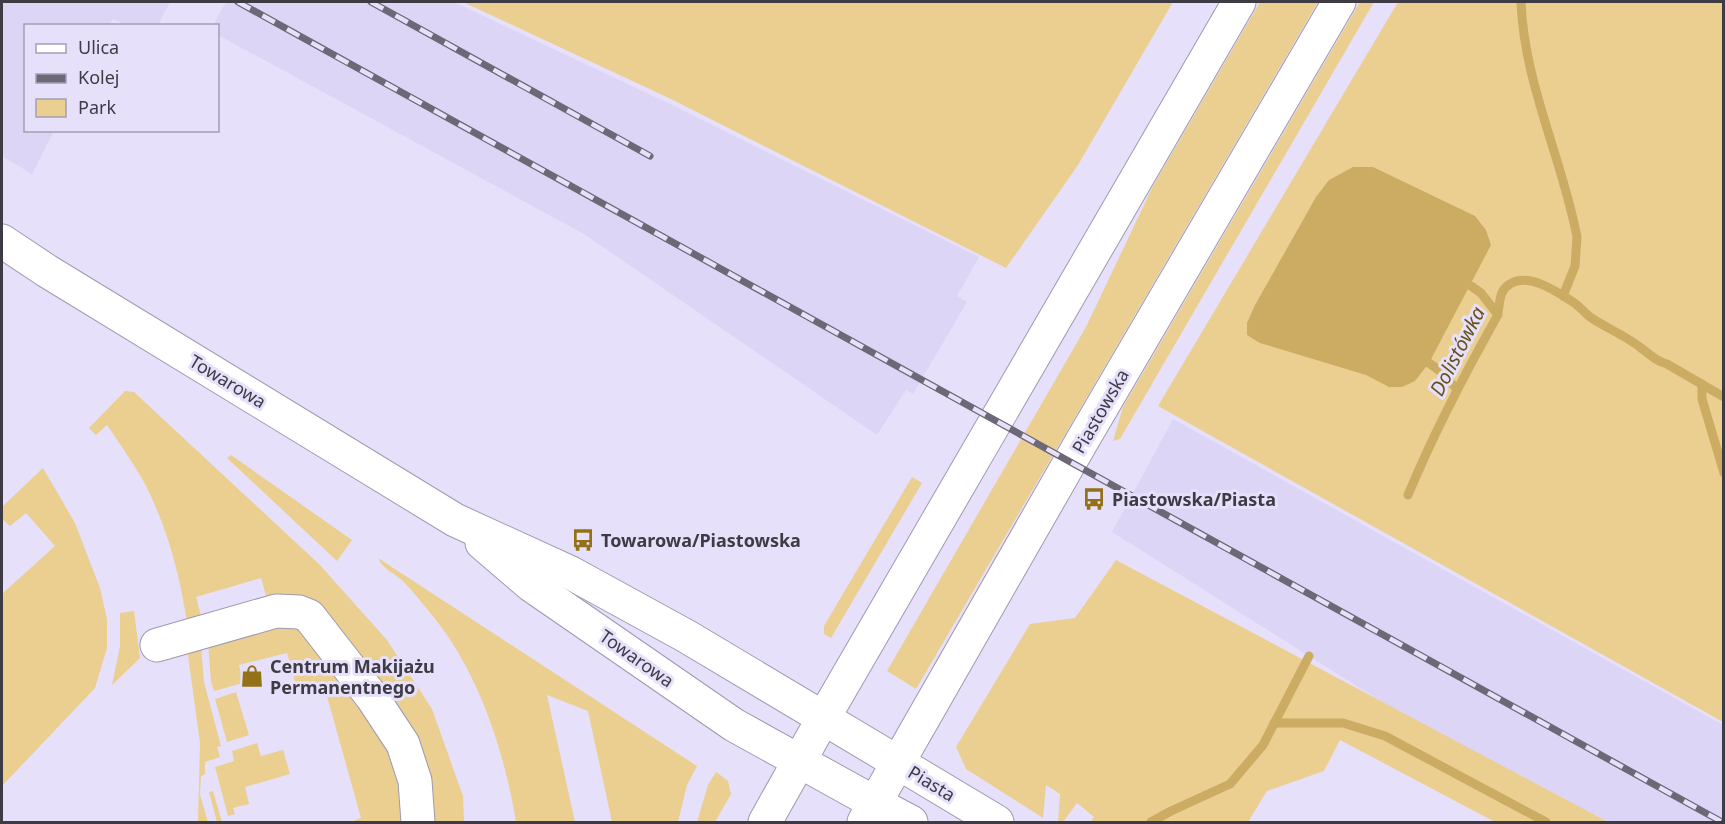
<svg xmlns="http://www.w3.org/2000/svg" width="1725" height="824" font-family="'Noto Sans',sans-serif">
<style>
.built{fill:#ddd5f6}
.green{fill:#eacf91}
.water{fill:#ccac63}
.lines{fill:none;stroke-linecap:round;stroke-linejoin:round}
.stream{stroke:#ccac63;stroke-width:9}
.minor-casing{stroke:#9f99b1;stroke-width:35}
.major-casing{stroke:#9f99b1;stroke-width:35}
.minor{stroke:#fff;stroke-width:33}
.major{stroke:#fff;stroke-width:33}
.rail-casing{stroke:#6c6876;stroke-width:7}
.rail{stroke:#e7e0fa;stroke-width:4.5;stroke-dasharray:14;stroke-linecap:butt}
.labels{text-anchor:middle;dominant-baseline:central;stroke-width:6;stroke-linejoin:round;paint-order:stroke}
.street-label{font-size:18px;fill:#3e3b45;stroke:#e7e0fa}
.poi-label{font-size:18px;font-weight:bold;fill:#3e3b45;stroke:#e7e0fa;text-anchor:start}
.water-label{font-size:20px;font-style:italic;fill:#675119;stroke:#e7e0fa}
</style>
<rect width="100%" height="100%" fill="#e7e0fa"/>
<!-- built -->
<g class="built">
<path d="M 2,2 L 170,2 L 158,25 L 126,25 L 113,19 L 109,25 L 26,26 L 26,130 L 54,131 L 32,174 L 2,156 Z"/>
<path d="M 226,2 L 454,2 L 668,103 L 979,257 L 957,296 L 967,302 L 913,394 L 906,390 L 877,435 L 584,234 L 218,35 L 218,26 L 213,25 Z"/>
<path d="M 1173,419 L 1723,725 L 1723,822 L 1594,822 L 1447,743 L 1112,532 Z"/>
</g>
<!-- green -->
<g class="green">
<path d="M 463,2 L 1173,2 L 1078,165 L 1006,268 L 671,99 Z"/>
<path d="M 1260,2 L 1318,2 L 916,689 L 887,671 L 1086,327 L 1153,186 Z"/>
<path d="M 1360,2 L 1374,2 L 1120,439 L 1113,441 L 1123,407 Z"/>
<path d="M 1398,2 L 1723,2 L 1723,722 L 1158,406 Z"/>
<path d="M 125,391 L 134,392 L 319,564 L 387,640 L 432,709 L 463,796 L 464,822 L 430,822 L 411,736 L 267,599 L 261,578 L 196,597 L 202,619 L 187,623 C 180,575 167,527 145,484 C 134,464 120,444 107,425 L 96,435 L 89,428 Z"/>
<path d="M 231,455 L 352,540 L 337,561 L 227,458 Z"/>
<path d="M 43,468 L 75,523 L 100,588 L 107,619 L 107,648 L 95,688 L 2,786 L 2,594 L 55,546 L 26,513 L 10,526 L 2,519 L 2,507 Z"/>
<path d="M 912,477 L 922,483 L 831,638 L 824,634 L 824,626 Z"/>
<path d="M 378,558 L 697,766 L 687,785 L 678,822 L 612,822 L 588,711 L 547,695 L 575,822 L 516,822 C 505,755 481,679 439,624 C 428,610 416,595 404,582 C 395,573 383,570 378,558 Z"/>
<path d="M 1116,560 L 1608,822 L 1495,822 L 1340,740 L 1324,771 L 1267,791 L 1248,822 L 1090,822 L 1094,817 L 1077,803 L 1063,822 L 1058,822 L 1060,794 L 1046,785 L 1043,818 L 966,769 L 956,747 L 1030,624 L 1075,618 Z"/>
<path d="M 134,611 L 140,658 L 112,685 L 120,646 L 120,613 Z"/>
<path d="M 277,621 L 301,626 L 392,752 L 407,804 L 406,822 L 353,821 L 361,818 L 323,682 L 297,689 L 287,653 L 239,665 L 243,683 L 214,691 L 211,682 L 208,642 Z"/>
<path d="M 201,645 L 204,682 L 221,746 L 217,747 L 220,757 L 205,762 L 205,774 L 201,776 L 200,795 L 208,822 L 198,822 L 200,743 L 187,648 Z"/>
<path d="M 236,692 L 249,735 L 227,742 L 215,699 Z"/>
<path d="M 257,743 L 261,756 L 283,750 L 290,774 L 245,787 L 249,804 L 233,808 L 235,814 L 228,816 L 215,767 L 234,761 L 232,751 Z"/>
<path d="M 716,772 L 728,781 L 731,794 L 715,822 L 697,822 L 708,785 Z"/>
<path d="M 213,791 L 222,822 L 217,822 L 209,792 Z"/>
</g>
<!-- water -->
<path class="water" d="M 1353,167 L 1373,167 L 1475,216 L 1486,230 L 1491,245 L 1429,363 L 1415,381 L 1402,387 L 1389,387 L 1366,375 L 1260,343 L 1247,335 L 1247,323 L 1255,305 L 1316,197 L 1329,180 Z"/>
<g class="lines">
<!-- stream -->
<g class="stream">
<path d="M 1521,2 C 1524,83 1562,158 1577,237 L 1575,266 L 1563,296"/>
<path d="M 1471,286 L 1481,293 L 1498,315"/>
<path d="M 1429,363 L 1440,371 L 1456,388"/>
<path d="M 1702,384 L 1702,399 L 1724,473"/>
<path d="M 1408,495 C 1433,435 1463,377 1495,320 C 1502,308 1496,292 1510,284 C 1529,272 1557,292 1573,302 C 1579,306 1584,312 1590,317 C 1606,328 1625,335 1641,348 C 1651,355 1655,361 1667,364 L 1724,397"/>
<path d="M 1274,723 L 1343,723 L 1385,736 L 1546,822"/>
<path d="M 1151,822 L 1171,811 L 1230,784 L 1263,745 L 1309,656"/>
</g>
<!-- minor casing -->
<g class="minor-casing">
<g id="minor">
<path d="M 157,645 L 276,611 L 299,612 L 309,616 L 372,697 L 403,744 L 415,781 L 418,822"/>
<path d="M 897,762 L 997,822"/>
<path d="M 875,803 L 911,822"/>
</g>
</g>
<!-- major casing -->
<g class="major-casing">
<g id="major">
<path d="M 2,241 L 47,271 L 455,520 L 571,573 L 686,636 L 897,762"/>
<path d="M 482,543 L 531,585 L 734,725 L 875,803"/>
<path d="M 765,822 L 824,717 L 1239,2"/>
<path d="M 864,822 L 1082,441 L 1339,2"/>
</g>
</g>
<!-- minor -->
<use href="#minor" class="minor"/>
<!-- major -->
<use href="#major" class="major"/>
<!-- rail casing -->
<g class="rail-casing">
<g id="rail">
<path d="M 238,2 L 1722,822"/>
<path d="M 371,2 L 650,156"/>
</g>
</g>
<!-- rail -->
<use href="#rail" class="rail"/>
</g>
<!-- icons -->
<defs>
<g id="bus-bare" transform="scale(1.8)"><path d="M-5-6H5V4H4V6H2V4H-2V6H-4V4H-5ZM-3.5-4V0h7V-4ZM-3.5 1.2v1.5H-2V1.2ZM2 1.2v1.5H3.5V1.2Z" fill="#927117" stroke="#e7e0fa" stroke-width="2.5" paint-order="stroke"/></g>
<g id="shop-bare" transform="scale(1.8)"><path d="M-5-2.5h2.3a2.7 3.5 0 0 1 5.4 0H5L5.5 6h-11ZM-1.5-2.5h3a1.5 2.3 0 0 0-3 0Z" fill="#927117" stroke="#e7e0fa" stroke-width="2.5" paint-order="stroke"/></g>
</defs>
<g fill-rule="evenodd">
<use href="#bus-bare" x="1094" y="499"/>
<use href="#bus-bare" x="583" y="540"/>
<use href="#shop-bare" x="252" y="676"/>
</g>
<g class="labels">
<!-- street labels -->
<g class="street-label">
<text transform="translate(228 381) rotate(31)">Towarowa</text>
<text transform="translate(1100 411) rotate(-60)">Piastowska</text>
<text transform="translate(637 658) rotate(35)">Towarowa</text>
<text transform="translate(932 783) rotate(31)">Piasta</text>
</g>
<!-- poi labels -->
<g class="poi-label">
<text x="1112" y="499">Piastowska/Piasta</text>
<text x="601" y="540">Towarowa/Piastowska</text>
<text x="270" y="666">Centrum Makijażu<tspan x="270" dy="21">Permanentnego</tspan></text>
</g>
<!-- water labels -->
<g class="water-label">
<text transform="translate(1457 351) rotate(-63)">Dolistówka</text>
</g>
</g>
<!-- border -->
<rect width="1725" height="824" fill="none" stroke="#3e3b45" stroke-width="6"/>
<!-- legend -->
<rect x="24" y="24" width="195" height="108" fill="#e7e0fa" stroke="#a39eb2" stroke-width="1.5"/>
<rect x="36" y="44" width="30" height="9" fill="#ffffff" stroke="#a39eb2" stroke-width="1.5"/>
<text x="78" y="54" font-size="18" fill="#3e3b45">Ulica</text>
<rect x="36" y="74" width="30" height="9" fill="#6c6876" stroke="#a39eb2" stroke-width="1.5"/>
<text x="78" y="84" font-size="18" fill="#3e3b45">Kolej</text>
<rect x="36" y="99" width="30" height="18" fill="#eacf91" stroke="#a39eb2" stroke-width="1.5"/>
<text x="78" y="114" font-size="18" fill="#3e3b45">Park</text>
</svg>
